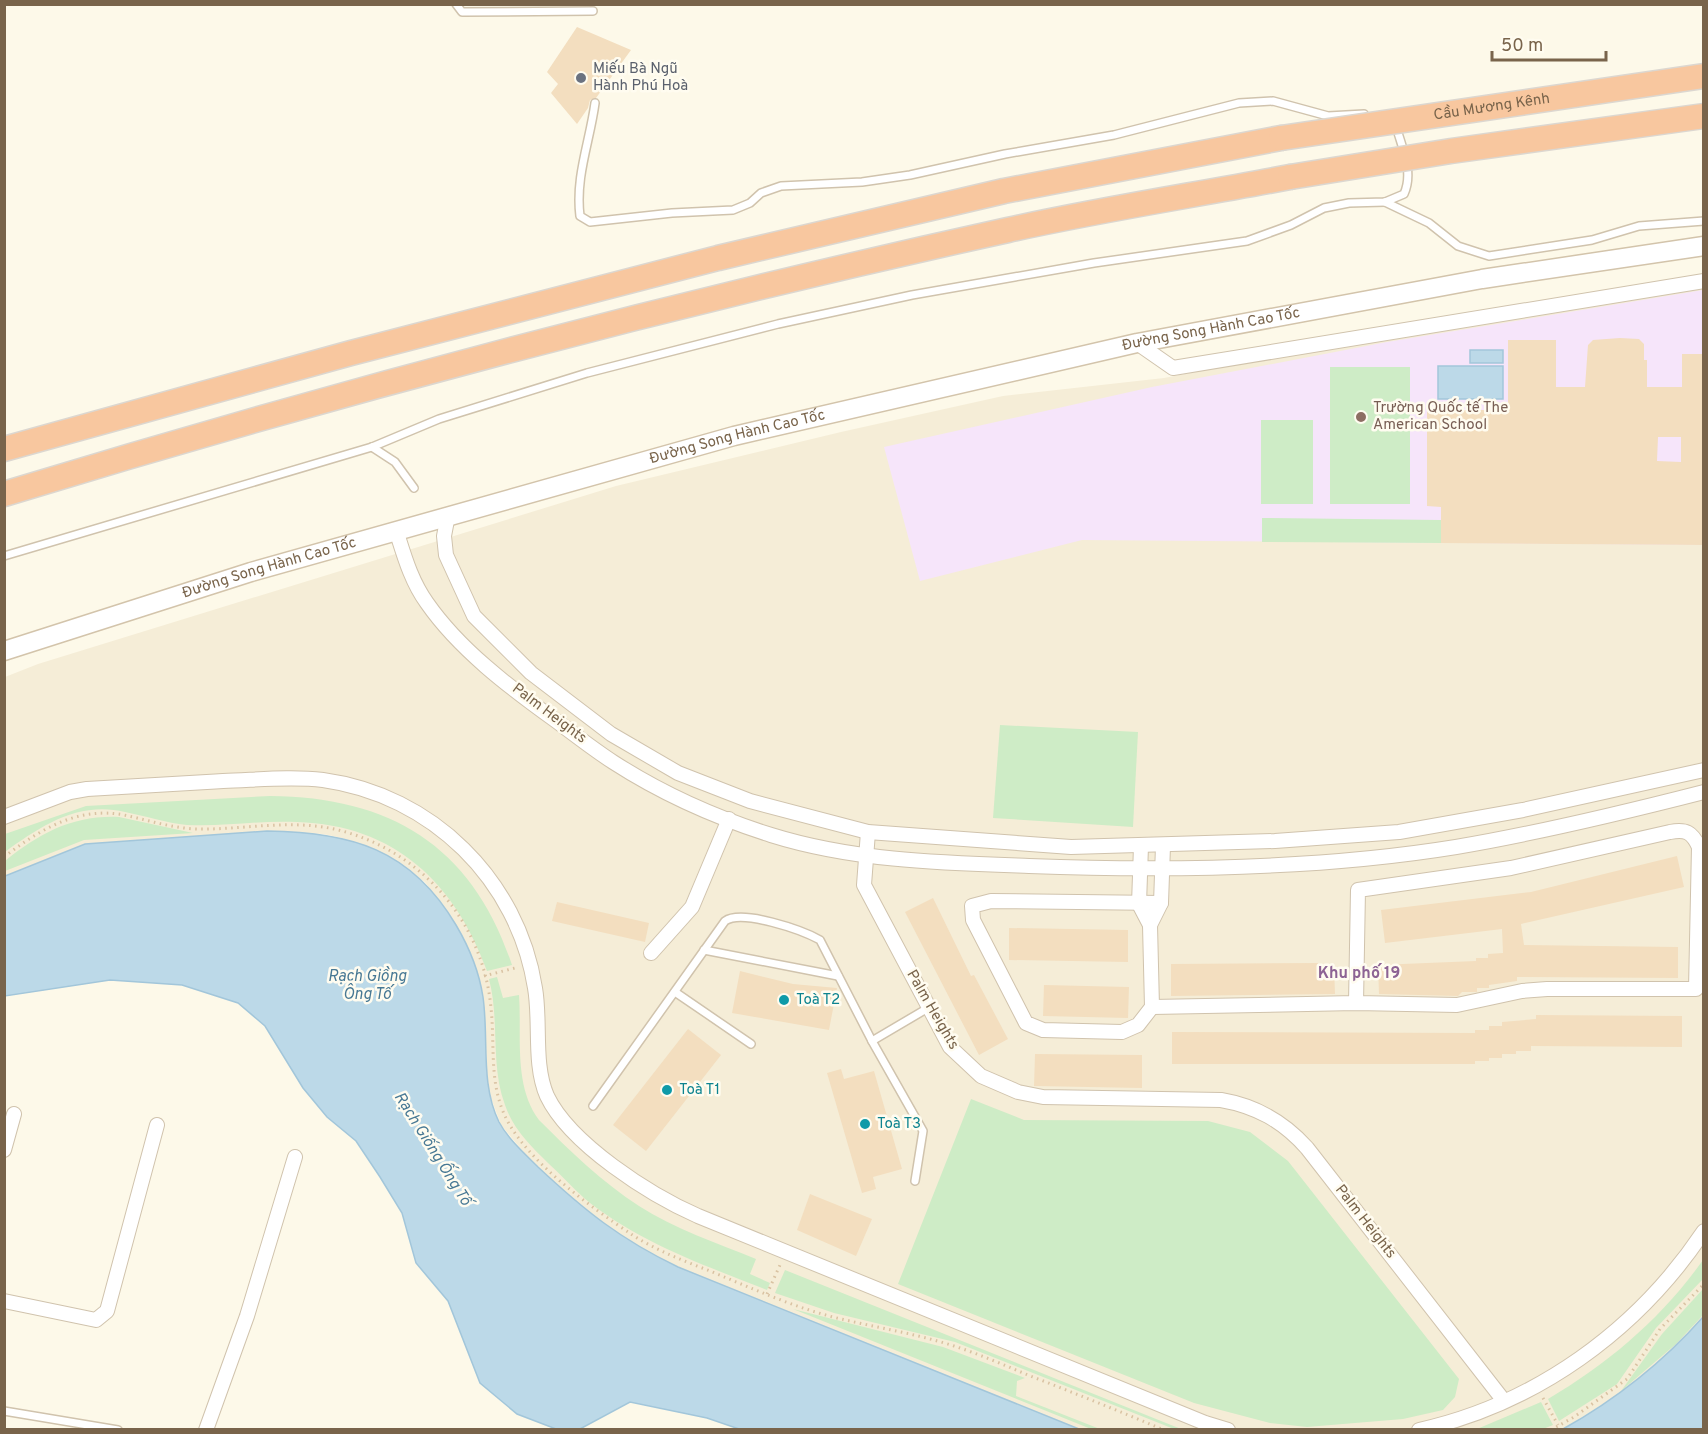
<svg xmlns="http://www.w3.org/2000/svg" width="1708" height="1434" font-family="Overpass,sans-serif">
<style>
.residential{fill:#f5edd7}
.education{fill:#f6e5fa}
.green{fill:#ceecc6}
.water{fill:#bcd9e8;stroke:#a2c6da;stroke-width:1.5}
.building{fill:#f3debf;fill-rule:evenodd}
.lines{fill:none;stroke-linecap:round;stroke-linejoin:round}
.lane-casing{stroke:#d0c3ad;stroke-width:10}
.street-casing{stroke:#d0c3ad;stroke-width:16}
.secondary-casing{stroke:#d3c4ab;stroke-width:21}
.highway-casing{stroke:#dcd7d0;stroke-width:27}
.path{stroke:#d9c2a2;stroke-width:3;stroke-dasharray:1.5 4.5;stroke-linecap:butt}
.lane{stroke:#fff;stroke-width:7}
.street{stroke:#fff;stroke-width:14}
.secondary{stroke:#fff;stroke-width:18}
.highway{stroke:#f8c79f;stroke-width:24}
.highway-bridge-casing{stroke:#dcd7d0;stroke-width:27;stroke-linecap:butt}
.highway-bridge{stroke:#f8c79f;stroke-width:24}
.worship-dot{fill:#6b7280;stroke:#fffcf0;stroke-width:2}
.education-dot{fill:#8d6e63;stroke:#fffcf0;stroke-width:2}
.culture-dot{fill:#0f9aa8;stroke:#fffcf0;stroke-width:2}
.labels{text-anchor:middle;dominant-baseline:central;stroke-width:5;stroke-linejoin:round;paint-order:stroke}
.worship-label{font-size:15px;fill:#5b616d;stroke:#fffcf0;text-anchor:start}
.street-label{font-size:15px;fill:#79644b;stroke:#fffcf0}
.education-label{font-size:15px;fill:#785e54;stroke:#fffcf0;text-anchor:start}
.culture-label{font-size:15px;fill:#0d838f;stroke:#fffcf0;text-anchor:start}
.neighbourhood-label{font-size:16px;font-weight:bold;fill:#8d6394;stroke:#fffcf0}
.water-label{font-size:16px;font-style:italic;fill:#477894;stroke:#fffcf0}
</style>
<rect width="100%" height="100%" fill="#fdf9e9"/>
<!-- residential -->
<path class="residential" d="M 1703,284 L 1703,1317 L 1651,1370 L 1622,1392 L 1563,1429 L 1079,1429 L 678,1267 L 637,1247 L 582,1208 L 526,1155 L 501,1125 L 488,1090 L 483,994 L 472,956 L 452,919 L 425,882 L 388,856 L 342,838 L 323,834 L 267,831 L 85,844 L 5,876 L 5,677 L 38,664 L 616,486 L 841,432 L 1003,396 L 1164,378 L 1314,349 Z"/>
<!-- education -->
<path class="education" d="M 1703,290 L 1703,545 L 1082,540 L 920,581 L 884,447 L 1152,387 L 1387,342 Z"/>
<!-- green -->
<g class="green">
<rect x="1330" y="367" width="80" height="137"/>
<rect x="1261" y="420" width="52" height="84"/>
<path d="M 1262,518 L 1441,520 L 1441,543 L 1262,542 Z"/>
<path d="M 1000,725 L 1138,732 L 1133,827 L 993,818 Z"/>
<path d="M 270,796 C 392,797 473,847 512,965 L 487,971 C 455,883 395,825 297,822 C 260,820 224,827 187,825 C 166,823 146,816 125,812 C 78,801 41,826 5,852 L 5,834 L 86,806 Z"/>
<path d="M 119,817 L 193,833 L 84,840 L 5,871 L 5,861 C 40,833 73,815 119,817 Z"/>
<path d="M 497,977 L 503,998 L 519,995 C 522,1035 513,1085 539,1120 C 570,1151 602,1182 639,1206 C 675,1229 717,1243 756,1259 L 750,1274 L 770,1283 L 767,1290 C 704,1265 637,1242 584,1198 C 572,1187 560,1174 548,1163 C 531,1146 513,1129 505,1105 C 490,1065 500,1021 489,979 Z"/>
<path d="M 971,1099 L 1024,1120 L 1208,1121 L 1250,1132 L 1288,1161 L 1459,1379 L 1455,1397 L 1443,1410 L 1403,1419 L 1307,1427 L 1270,1423 L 1194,1403 L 898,1284 Z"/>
<path d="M 1703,1260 L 1703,1279 L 1656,1328 L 1617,1384 L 1559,1421 L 1548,1399 C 1609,1363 1662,1318 1703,1260 Z"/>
<path d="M 785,1270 L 1181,1429 L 1174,1429 L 955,1342 L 834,1313 L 775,1293 Z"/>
<path d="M 1703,1289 L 1703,1315 L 1676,1344 L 1621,1391 L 1662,1334 Z"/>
<path d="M 793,1309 L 943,1347 L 1025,1378 L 1017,1381 L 1016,1396 L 1100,1429 L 1091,1429 Z"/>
<path d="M 1541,1402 L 1553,1425 L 1543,1429 L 1477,1429 Z"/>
</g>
<!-- water -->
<g class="water">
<rect x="1470" y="350" width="33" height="13"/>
<rect x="1438" y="366" width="65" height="33"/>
<path d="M 267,831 C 351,832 411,849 456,925 C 469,947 479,971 483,997 C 489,1039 480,1083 499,1122 C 508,1139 525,1154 538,1167 C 585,1211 620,1239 678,1267 L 1079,1429 L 739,1429 L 707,1418 L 630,1402 L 580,1429 L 556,1429 L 517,1414 L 480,1383 L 448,1301 L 416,1263 L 402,1213 L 380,1177 L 356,1141 L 327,1117 L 303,1088 L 265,1026 L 238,1003 L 182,985 L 110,980 L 5,996 L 5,876 L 85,844 Z"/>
<path d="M 1703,1317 L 1703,1429 L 1563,1429 C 1617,1399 1663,1362 1703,1317 Z"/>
</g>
<!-- building -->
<g class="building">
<path d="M 577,27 L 631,50 L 596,98 L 590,100 L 588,108 L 577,124 L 551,93 L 558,84 L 547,72 Z"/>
<path d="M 1620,338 L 1639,339 L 1644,344 L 1644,360 L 1647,360 L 1647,387 L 1682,387 L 1682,354 L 1704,354 L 1704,545 L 1441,543 L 1441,507 L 1427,506 L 1427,410 L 1508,410 L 1508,340 L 1556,340 L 1556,387 L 1585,387 L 1588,345 L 1593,340 ZM 1658,437 L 1681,437 L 1681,462 L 1657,461 Z"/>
<path d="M 1677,856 L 1684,887 L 1521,924 L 1524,945 L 1678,947 L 1678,978 L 1517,977 L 1517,981 L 1489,985 L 1489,988 L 1477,988 L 1477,992 L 1462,992 L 1458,996 L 1379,994 L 1378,965 L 1476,961 L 1476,958 L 1488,958 L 1488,954 L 1503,953 L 1502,929 L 1385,943 L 1381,910 L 1531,892 Z"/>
<path d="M 933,898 L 971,976 L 974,975 L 1008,1039 L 979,1055 L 905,912 Z"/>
<path d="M 557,902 L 649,923 L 645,942 L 552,921 Z"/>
<path d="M 1009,928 L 1128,930 L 1128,962 L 1009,960 Z"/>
<path d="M 1318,963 L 1318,967 L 1334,966 L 1335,994 L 1171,996 L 1171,964 Z"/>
<path d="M 740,971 L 793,984 L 837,988 L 829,1030 L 732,1013 Z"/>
<path d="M 1044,985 L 1129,987 L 1128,1018 L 1043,1016 Z"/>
<path d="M 1536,1015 L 1682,1016 L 1682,1047 L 1531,1046 L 1531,1051 L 1516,1051 L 1516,1054 L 1502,1054 L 1502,1058 L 1489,1058 L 1489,1061 L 1475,1061 L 1475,1064 L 1172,1064 L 1172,1032 L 1475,1033 L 1475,1030 L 1489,1030 L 1489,1026 L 1502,1026 L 1502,1022 L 1536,1019 Z"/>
<path d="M 688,1029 L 721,1055 L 646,1151 L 613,1125 Z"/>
<path d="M 1035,1054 L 1142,1055 L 1142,1088 L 1034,1086 Z"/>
<path d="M 841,1069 L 844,1079 L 874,1071 L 902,1169 L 873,1177 L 876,1189 L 862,1193 L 827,1073 Z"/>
<path d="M 810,1194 L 872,1219 L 856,1256 L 797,1230 Z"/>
</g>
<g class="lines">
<!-- lane casing -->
<g class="lane-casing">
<g id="lane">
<path d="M 456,4 L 462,12 L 593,11"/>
<path d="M 595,103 C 590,141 575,177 580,216 L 590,222 L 672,213 L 733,210 L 750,203 L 761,193 L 781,186 L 862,182 L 910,175 L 1005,154 L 1114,135 L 1239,103 L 1273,101 L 1328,116 L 1364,114"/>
<path d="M 1385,202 L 1429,223 L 1458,246 L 1489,256 L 1592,240 L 1639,226 L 1704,221"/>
<path d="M 372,447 L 395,462 L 414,488"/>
<path d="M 4,556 L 372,447 L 439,419 L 587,373 L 778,324 L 912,295 L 1094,263 L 1247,241 L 1291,225 L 1324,208 L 1349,203 L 1385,202 L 1404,194 C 1414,172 1402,148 1396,126"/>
<path d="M 704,950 L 838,976"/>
<path d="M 675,992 L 751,1044"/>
<path d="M 872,1041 L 928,1008"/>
<path d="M 593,1106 L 725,921 C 742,909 802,930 820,940 L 872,1041 L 923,1131 L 915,1181"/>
<path d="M 4,1411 L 118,1430"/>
</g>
</g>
<!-- street casing -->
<g class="street-casing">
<g id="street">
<path d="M 1137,343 L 1173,368 L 1704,281"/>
<path d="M 448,515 L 444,536 L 446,555 L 474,616 L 531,673 L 611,734 L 678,773 L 750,801 L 868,832 L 1071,847 L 1275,841 L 1399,832 L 1523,810 L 1704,770"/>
<path d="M 396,530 C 404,555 411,581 427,603 C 459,649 509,687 555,720 C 574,734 593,749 613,762 C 661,793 717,818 771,835 C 854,861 943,863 1029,866 C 1166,871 1321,869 1456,847 C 1539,833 1622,813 1704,792"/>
<path d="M 4,817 L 70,792 L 87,789 C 133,786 178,784 223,781 C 256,780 290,776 323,780 C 432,795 518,880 535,988 C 541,1022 533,1064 547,1096 C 570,1144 650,1195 698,1216 L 1205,1423 L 1228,1430"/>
<path d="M 868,832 L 864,885 L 950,1047 L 981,1076 L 1018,1092 L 1043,1097 L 1221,1100 C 1256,1106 1283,1121 1307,1148 L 1504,1401"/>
<path d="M 1141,846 L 1139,904 L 1150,925 L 1161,903 L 1163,846"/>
<path d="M 1150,925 L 1152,1007 L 1138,1025 L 1122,1032 L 1043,1030 L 1026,1023 L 973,920 L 972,906 L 991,901 L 1161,903"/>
<path d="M 651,953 L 692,907 L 729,819"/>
<path d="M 1152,1007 L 1356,1003 L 1457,1005 L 1522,991 L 1547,989 L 1696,989 L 1699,847 C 1692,832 1686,829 1670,832 L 1511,868 L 1358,890 L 1356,1003"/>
<path d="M 4,1150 L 14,1114"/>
<path d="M 4,1301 L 96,1320 L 107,1311 L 157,1125"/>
<path d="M 206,1430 L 247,1316 L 295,1157"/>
<path d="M 1419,1430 C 1536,1404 1637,1331 1704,1231"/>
</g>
</g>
<!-- secondary casing -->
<g class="secondary-casing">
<g id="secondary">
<path id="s1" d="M 4,651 L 251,572 L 734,436 L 1137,343 L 1482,279 L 1704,246"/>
</g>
</g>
<!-- highway casing -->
<g class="highway-casing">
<g id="highway">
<path d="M 4,449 L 351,353 L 718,258 L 1004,191 L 1281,138"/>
<path d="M 4,494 C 335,393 671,304 1008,230 C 1102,209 1196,195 1290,177"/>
</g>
</g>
<!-- path -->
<g class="path">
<path d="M 4,857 C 39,830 78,806 124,815 C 148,820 171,828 196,829 C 242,830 288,819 334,829 C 419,848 483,920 491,1008 C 495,1045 489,1082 505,1116 C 526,1161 591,1207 631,1234 C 655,1250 684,1261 710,1271 C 751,1288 791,1306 833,1317 C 873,1327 914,1333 954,1346 C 979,1354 1004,1365 1028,1375 C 1074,1393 1119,1411 1164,1430"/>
<path d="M 484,976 L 515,968"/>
<path d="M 767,1294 L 780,1265"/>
<path d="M 1543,1398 L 1558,1425"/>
<path d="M 1551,1430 L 1574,1417 L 1627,1379 L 1660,1329 L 1704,1284"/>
</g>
<!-- lane -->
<use href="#lane" class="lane"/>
<!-- street -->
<use href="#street" class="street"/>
<!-- secondary -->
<use href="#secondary" class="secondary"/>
<!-- highway -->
<use href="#highway" class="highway"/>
<!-- highway-bridge casing -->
<g class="highway-bridge-casing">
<g id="highway-bridge">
<path id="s2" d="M 1281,138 L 1704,76"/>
<path d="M 1290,177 L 1451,151 L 1704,116"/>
</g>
</g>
<!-- highway-bridge -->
<use href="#highway-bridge" class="highway-bridge"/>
</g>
<!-- markers -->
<circle class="worship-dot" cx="581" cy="78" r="6"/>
<circle class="education-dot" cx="1361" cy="417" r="6"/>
<g class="culture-dot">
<circle cx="784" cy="1000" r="6"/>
<circle cx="667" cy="1090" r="6"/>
<circle cx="865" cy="1124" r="6"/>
</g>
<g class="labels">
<!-- worship labels -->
<g class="worship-label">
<text x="593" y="69">Miếu Bà Ngũ<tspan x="593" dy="17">Hành Phú Hoà</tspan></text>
</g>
<!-- street labels -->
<g class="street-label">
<text stroke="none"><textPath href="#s2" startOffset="213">Cầu Mương Kênh</textPath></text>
<text stroke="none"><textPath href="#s1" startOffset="1250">Đường Song Hành Cao Tốc</textPath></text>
<text stroke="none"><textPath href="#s1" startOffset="764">Đường Song Hành Cao Tốc</textPath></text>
<text stroke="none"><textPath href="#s1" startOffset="278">Đường Song Hành Cao Tốc</textPath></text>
<text transform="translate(549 714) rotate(37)">Palm Heights</text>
<text transform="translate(932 1010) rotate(60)">Palm Heights</text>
<text transform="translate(1365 1222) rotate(52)">Palm Heights</text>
</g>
<!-- education labels -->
<g class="education-label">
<text x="1373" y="408">Trường Quốc tế The<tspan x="1373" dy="17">American School</tspan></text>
</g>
<!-- culture labels -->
<g class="culture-label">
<text x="796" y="1000">Toà T2</text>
<text x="679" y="1090">Toà T1</text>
<text x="877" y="1124">Toà T3</text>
</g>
<!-- neighbourhood labels -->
<g class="neighbourhood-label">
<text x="1359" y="974">Khu phố 19</text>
</g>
<!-- water labels -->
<g class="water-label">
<text x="367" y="977">Rạch Giồng<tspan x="367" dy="18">Ông Tố</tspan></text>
<text transform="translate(432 1149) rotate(58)">Rạch Giống Ống Tố</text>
</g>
</g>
<!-- border -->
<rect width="1708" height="1434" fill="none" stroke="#79644b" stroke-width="12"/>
<!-- scale -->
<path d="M1492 51v9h114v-9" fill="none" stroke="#79644b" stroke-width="3"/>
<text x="1501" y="51" font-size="18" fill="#79644b" stroke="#fffcf0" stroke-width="4.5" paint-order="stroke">50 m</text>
</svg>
